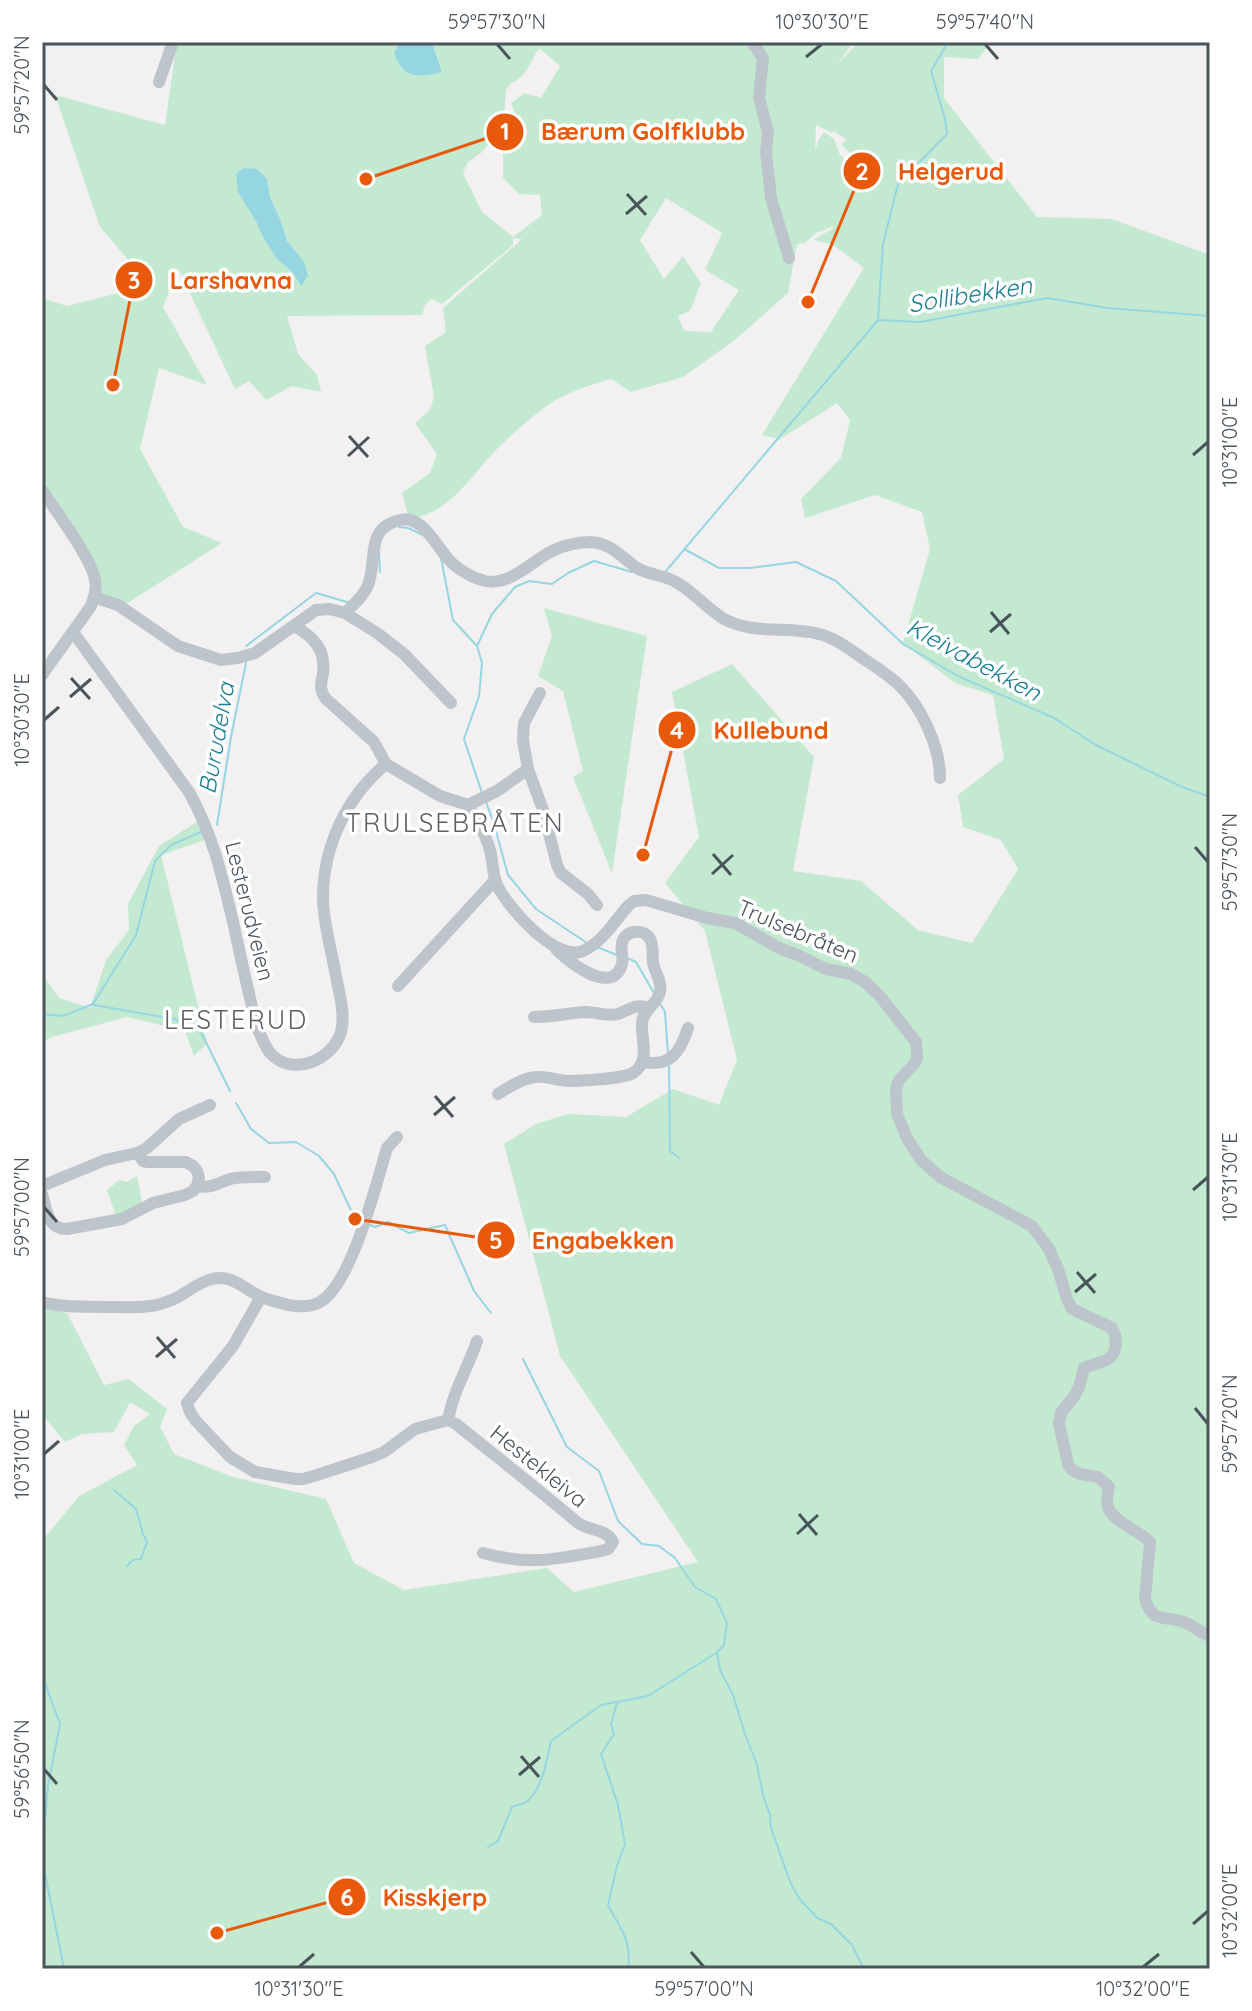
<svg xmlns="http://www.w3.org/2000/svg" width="1252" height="2011" font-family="Quicksand,sans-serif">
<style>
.green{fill:#c3ead0;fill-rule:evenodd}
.water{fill:#95d6e2}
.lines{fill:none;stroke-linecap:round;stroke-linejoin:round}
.stream{stroke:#95d6e2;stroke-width:2}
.minor{stroke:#bdc4cb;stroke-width:12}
.ticks{fill:none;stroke:#4a545b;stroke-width:3}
.labels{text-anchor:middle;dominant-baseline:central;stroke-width:7;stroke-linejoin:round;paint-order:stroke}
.street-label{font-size:22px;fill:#4a545b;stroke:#fff}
.water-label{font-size:24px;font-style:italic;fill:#1c8194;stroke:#fff}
.quarter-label{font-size:26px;letter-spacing:2px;fill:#5d6064;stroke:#fff}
.leader{fill:none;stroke:#e8590c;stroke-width:3}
.callout-dot{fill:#e8590c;stroke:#fff;stroke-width:3}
.mark-label{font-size:24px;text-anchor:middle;font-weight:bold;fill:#fff}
.callout-label{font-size:24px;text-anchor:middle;font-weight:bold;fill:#e8590c;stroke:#fff;stroke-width:7;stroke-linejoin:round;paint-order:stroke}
.neatline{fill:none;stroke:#4a545b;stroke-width:3}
.ticks-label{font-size:20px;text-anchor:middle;fill:#4a545b}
</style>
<rect width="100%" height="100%" fill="#f2f0f0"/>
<!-- green -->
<g class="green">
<path d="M 177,42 L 400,42 L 394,53 L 442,71 L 432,42 L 853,42 L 837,65 L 858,42 L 991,42 L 978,59 L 944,57 L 944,98 L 1037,217 L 1112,219 L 1210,255 L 1210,1969 L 42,1969 L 42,1541 L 79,1496 L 137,1465 L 124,1445 L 134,1426 L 150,1414 L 130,1402 L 114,1432 L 82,1434 L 65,1442 L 42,1414 L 42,1307 L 67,1313 L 104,1385 L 129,1379 L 167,1409 L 160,1427 L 174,1454 L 233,1477 L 326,1499 L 354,1563 L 404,1590 L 547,1568 L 574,1592 L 698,1562 L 560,1356 L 504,1144 L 536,1124 L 568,1114 L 626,1117 L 673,1089 L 719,1105 L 737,1060 L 705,931 L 665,883 L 699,837 L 672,692 L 732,664 L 814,757 L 793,871 L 861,881 L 918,930 L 972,943 L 1018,869 L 1001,840 L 963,827 L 958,795 L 1004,759 L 993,695 L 955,683 L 903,643 L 930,549 L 922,512 L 875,495 L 805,518 L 801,499 L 841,458 L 850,420 L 837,403 L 780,439 L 762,435 L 864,268 L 832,244 L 813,240 L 832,229 L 834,226 L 816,233 L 805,243 L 797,244 L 788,293 L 736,339 L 683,377 L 631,392 L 611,379 C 597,383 583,387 570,393 C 547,402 519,428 501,445 C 475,470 451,513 413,518 L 407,512 L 402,493 L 430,473 L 437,454 L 415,423 L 430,410 L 434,397 L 425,346 L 446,332 L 443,308 L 522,239 L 513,238 L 513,245 L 442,304 L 431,299 L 425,305 L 422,315 L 287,316 L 298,354 L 317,375 L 321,392 L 292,386 L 266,400 L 249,381 L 235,389 L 178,268 L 163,307 L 207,385 L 159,368 L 140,449 L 183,527 L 222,543 L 123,606 L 94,597 L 94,575 L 42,488 L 42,298 L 67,306 L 150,285 L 100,227 L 55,95 L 165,125 ZM 539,48 L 560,66 L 541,98 L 525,93 L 511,103 L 519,122 L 503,148 L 503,178 L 519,194 L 540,195 L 542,215 L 513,237 L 482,212 L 463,173 L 468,162 L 481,153 L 497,135 L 499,117 L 505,108 L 506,90 L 511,83 C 526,78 531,61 539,48 ZM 816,125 L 832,133 L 834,131 L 847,140 L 841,145 L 877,177 L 864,192 L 868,184 L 862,172 L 840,155 L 834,139 L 824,132 L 819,139 L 815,151 ZM 267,179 L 270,197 L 282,224 L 287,241 L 293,249 L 300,285 L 292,272 L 277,259 L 256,221 ZM 666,198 L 722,233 L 705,270 L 739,290 L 711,332 L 684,331 L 678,316 L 690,311 L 701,283 L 683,256 L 664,279 L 640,240 Z"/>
<path d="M 544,608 L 647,636 L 612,873 L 573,777 L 583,771 L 563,691 L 538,676 L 552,636 Z"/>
<path d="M 203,818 L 211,838 L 161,855 L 207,1043 L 194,1056 L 185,1031 L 127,1017 L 52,1037 L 42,1042 L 42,974 L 59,998 L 90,1008 L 106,960 L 129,930 L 128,904 L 159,846 Z"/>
<path d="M 137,1176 L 143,1207 L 116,1216 L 107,1190 L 119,1180 L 127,1182 Z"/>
</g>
<!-- water -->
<g class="water">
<path d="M 400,42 L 432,42 L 442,72 C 418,78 403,79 394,53 Z"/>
<path d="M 244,168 L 257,169 L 267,179 L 270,197 L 282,224 L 287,241 L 304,262 L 308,276 L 301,286 L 292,272 L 277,259 L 263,237 L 256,221 L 238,192 L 236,174 Z"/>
</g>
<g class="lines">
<!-- stream -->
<g class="stream">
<path d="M 879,320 L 920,322 L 1047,298 L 1108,308 L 1210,316"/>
<path d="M 399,527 L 408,528 L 423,535"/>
<path d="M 686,550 L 719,568 L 750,568 L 796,562 L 836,581 L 903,644 L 958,676 L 1054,718 L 1096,745 L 1180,786 L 1210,797"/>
<path d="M 379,553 L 380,572"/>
<path d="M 441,558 L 453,620 L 476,645"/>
<path d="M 666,571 L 878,320 L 883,244 L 898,184 L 947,134 L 945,119 L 931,71 L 948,42"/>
<path d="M 246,646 L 316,593 L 347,602"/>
<path d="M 482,793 L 464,739 L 479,696 L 482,663 L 477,646 L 492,614 L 515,587 L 529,581 L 552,584 L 568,573 L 594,561 L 632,572"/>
<path d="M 486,802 L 494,824 L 508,875 L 536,909 L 587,943"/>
<path d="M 217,825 L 231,737 L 246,663"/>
<path d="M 597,947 L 617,955"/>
<path d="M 627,958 L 636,962 L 654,993"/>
<path d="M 94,1005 L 174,1019 L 200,1030 L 230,1091"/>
<path d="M 661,1005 L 665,1012 L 668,1054"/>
<path d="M 42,1014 L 63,1016 L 93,1004 L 136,935 L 155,861 L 171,845 L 201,832"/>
<path d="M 669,1064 L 670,1151 L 679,1158"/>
<path d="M 236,1103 L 251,1129 L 269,1143 L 296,1142 L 319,1156 L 334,1174 L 355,1219 L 361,1221"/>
<path d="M 370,1225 L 375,1227 L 388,1222 L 409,1233 L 445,1225 L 474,1291 L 491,1313"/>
<path d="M 523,1359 L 567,1447 L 599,1471 L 618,1521 L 642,1544 L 659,1546 L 675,1558 L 695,1587 L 716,1599 L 727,1623 L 724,1645 L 717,1652 L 720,1670 L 733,1695 L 744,1731 L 757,1765 L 763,1795 L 770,1815 L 771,1828 L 791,1884 L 799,1898 L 817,1918 L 831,1924 L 852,1945 L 864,1969"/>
<path d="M 114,1490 L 136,1509 L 138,1516 L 143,1534 L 147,1542 L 141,1559 L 133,1560 L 127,1566"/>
<path d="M 42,1675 L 60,1724 L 48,1786 L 42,1858 L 64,1969"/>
<path d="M 617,1703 L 611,1724 L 614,1734 L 601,1754 L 618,1805 L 625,1844 L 617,1866 L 608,1905 C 615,1919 626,1933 628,1949 C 630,1957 627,1961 630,1969"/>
<path d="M 488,1847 L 498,1841 L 512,1807 C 514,1806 524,1803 525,1803 C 542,1792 547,1759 551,1741 L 601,1705 L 648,1696 L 716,1653"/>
</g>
<!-- minor -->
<g class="minor">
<path d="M 752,42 L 763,58 L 759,98 L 768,132 L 766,152 L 771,198 L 789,258"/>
<path d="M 159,82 L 173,42"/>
<path d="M 42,490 C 55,510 92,559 95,580 C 97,589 94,597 91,606 L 42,675"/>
<path d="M 94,597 L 118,605 L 178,646 L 221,660 L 238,658 L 255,653 L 316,610 L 330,609 L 345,613 L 377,633 L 404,654 L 451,703"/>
<path d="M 345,613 C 354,604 364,596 368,585 C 378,561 364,528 400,520 C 424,514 438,551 453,564 C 461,571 474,578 485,581 C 509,586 530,563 550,552 C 561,546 577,542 590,542 C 611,543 621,557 637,568 C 649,575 664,575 676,582 C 694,592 707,609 724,619 C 754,635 787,626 819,634 C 835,638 848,648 861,657 C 874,666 889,675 900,686 C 922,708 940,747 940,778"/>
<path d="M 294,626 C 314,637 326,650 323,673 C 321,684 319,688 325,698 L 374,742 L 386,764 L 440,796 L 468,805 C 477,821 488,837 491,855 C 493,865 493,876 497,885 C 508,908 558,965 585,950 C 603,941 615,921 628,906 L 634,901 L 646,900 L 707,918 L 735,923 L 781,949 L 800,956 L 826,969 L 851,974 L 865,982 L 879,995 L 916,1042 L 917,1058 L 915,1063 L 899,1080 L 896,1089 L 897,1114 L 907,1138 L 921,1160 L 940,1177 L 1032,1226 L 1049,1249 L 1058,1269 L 1067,1299 L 1072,1309 L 1112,1328 L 1115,1335 L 1116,1345 L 1114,1352 L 1110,1358 L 1104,1361 L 1084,1368 L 1079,1387 L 1075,1395 L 1061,1413 L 1059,1424 L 1068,1464 L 1072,1470 L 1080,1474 L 1098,1477 L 1109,1487 C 1108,1493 1106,1501 1108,1507 C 1112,1521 1140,1531 1150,1542 L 1145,1598 C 1151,1622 1162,1616 1181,1621 C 1192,1624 1200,1633 1210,1636"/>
<path d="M 73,632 L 189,792 C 214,837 222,876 234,926 C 241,960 249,994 257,1028 C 262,1037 265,1048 272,1055 C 295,1077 333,1059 341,1032 C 346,1013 338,989 335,971 C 331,948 323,922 323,898 C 323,847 346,797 386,764"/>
<path d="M 540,693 L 524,723 L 523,740 L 528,769 L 543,810 L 557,865 L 561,873 L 588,894 L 597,905"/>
<path d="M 468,805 L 497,791 L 528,769"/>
<path d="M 398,986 L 495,880"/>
<path d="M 534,1017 C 551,1017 568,1013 586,1012 C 597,1012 607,1017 618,1014 C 629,1010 636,1003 648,1008"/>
<path d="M 643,1062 C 670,1067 680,1053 688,1028"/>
<path d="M 498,1094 C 509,1087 523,1078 536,1077 C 546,1076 557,1080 567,1081 C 579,1081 623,1079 633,1073 C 651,1062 641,1040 642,1023 C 643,1009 657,1005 660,992 C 662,982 655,972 653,963 C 652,956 654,945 650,939 C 647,933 640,931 634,932 C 628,933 623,937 622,943 C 620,952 625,959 621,967 C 610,995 567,961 556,949"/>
<path d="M 42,1186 L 105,1160 L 137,1153 L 147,1148 L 179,1119 L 210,1105"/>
<path d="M 197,1186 C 211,1189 218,1183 230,1179 C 241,1176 253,1177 265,1177"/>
<path d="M 42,1194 C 47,1210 47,1229 67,1229 L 122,1219 L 153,1203 L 185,1195 L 193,1191 L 197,1186 L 199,1178 L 197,1171 L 193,1166 L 186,1162 L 148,1162 L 143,1161 L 137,1153"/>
<path d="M 261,1297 L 233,1346 L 187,1403 L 190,1412 L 196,1421 L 230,1457 L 255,1472 L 295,1479 L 303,1479 L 314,1476 L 372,1457 L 384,1452 L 415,1429 L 448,1420 L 456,1424 C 497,1457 538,1489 578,1523 C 590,1531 607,1529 613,1542 L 608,1549 L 601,1551 C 556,1559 529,1566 483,1553"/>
<path d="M 42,1302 C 63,1308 86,1306 108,1307 C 122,1307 137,1308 151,1306 C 158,1305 167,1302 174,1299 C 187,1293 198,1282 212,1279 C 234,1273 247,1293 267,1299 C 283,1304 304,1311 320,1302 C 352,1284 376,1184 387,1148 L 397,1137"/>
<path d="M 448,1420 C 453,1391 468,1368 477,1341"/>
</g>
</g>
<!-- ticks -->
<path class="ticks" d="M 497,44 L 510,59M 985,44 L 998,59M 806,57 L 822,44M 44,85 L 57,100M 627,194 L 646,215M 626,214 L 647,196M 349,436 L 368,457M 1193,455 L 1208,442M 348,456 L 369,437M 991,612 L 1009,634M 990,632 L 1011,614M 71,678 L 90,699M 70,697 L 91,679M 44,720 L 59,707M 1195,847 L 1208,862M 713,854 L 731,875M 712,874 L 733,855M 435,1096 L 453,1117M 434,1115 L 455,1097M 1193,1190 L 1208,1177M 44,1207 L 57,1222M 1077,1272 L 1095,1293M 1075,1292 L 1096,1274M 157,1337 L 175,1358M 156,1357 L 177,1339M 1195,1408 L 1208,1424M 44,1454 L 59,1441M 799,1514 L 817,1535M 797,1534 L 818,1515M 521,1756 L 539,1777M 44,1769 L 57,1784M 519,1775 L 540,1757M 1193,1924 L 1208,1911M 691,1952 L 704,1967M 299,1967 L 314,1954M 1143,1967 L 1159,1954"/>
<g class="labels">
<!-- street labels -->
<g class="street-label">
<text transform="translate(250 911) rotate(76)">Lesterudveien</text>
<text transform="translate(798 931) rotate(23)">Trulsebråten</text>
<text transform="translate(539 1466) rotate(39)">Hestekleiva</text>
</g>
<!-- water labels -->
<g class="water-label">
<text transform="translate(970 294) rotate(-9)">Sollibekken</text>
<text transform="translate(974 659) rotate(28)">Kleivabekken</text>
<text transform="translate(216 738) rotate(-80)">Burudelva</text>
</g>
<!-- quarter labels -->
<g class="quarter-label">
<text x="455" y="822">TRULSEBRÅTEN</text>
<text x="236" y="1019">LESTERUD</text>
</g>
</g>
<!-- callouts -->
<path class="leader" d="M366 179L505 132M808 302L862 171M113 385L134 280M643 855L677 730M355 1219L496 1240M217 1933L347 1897"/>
<g class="callout-dot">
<circle cx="366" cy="179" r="8"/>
<circle cx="808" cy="302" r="8"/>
<circle cx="113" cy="385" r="8"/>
<circle cx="643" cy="855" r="8"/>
<circle cx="355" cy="1219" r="8"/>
<circle cx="217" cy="1933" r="8"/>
<circle cx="505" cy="132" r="20"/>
<circle cx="862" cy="171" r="20"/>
<circle cx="134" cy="280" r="20"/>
<circle cx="677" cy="730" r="20"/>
<circle cx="496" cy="1240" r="20"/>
<circle cx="347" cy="1897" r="20"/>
</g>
<g class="mark-label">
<text x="505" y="140">1</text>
<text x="862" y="180">2</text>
<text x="134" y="289">3</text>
<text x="677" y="739">4</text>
<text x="496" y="1249">5</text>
<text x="347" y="1906">6</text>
</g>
<g class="callout-label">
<text x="643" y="140">Bærum Golfklubb</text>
<text x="951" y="180">Helgerud</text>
<text x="231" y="289">Larshavna</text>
<text x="771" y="739">Kullebund</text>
<text x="603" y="1249">Engabekken</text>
<text x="435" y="1906">Kisskjerp</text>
</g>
<!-- border -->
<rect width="1252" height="2011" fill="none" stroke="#ffffff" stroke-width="88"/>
<rect x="44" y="44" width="1164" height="1923" class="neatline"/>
<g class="ticks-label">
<text x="497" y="29">59°57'30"N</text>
<text x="822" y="29">10°30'30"E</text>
<text x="985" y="29">59°57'40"N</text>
<text transform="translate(22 85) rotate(-90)" y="7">59°57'20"N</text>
<text transform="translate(1230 442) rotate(-90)" y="7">10°31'00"E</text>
<text transform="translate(22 720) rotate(-90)" y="7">10°30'30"E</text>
<text transform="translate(1230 862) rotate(-90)" y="7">59°57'30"N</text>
<text transform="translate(1230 1177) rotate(-90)" y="7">10°31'30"E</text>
<text transform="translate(22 1207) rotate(-90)" y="7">59°57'00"N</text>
<text transform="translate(1230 1424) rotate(-90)" y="7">59°57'20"N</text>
<text transform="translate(22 1454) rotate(-90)" y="7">10°31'00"E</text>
<text transform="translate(22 1769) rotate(-90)" y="7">59°56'50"N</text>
<text transform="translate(1230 1911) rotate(-90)" y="7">10°32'00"E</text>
<text x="299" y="1996">10°31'30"E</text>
<text x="704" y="1996">59°57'00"N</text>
<text x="1143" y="1996">10°32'00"E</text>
</g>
</svg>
